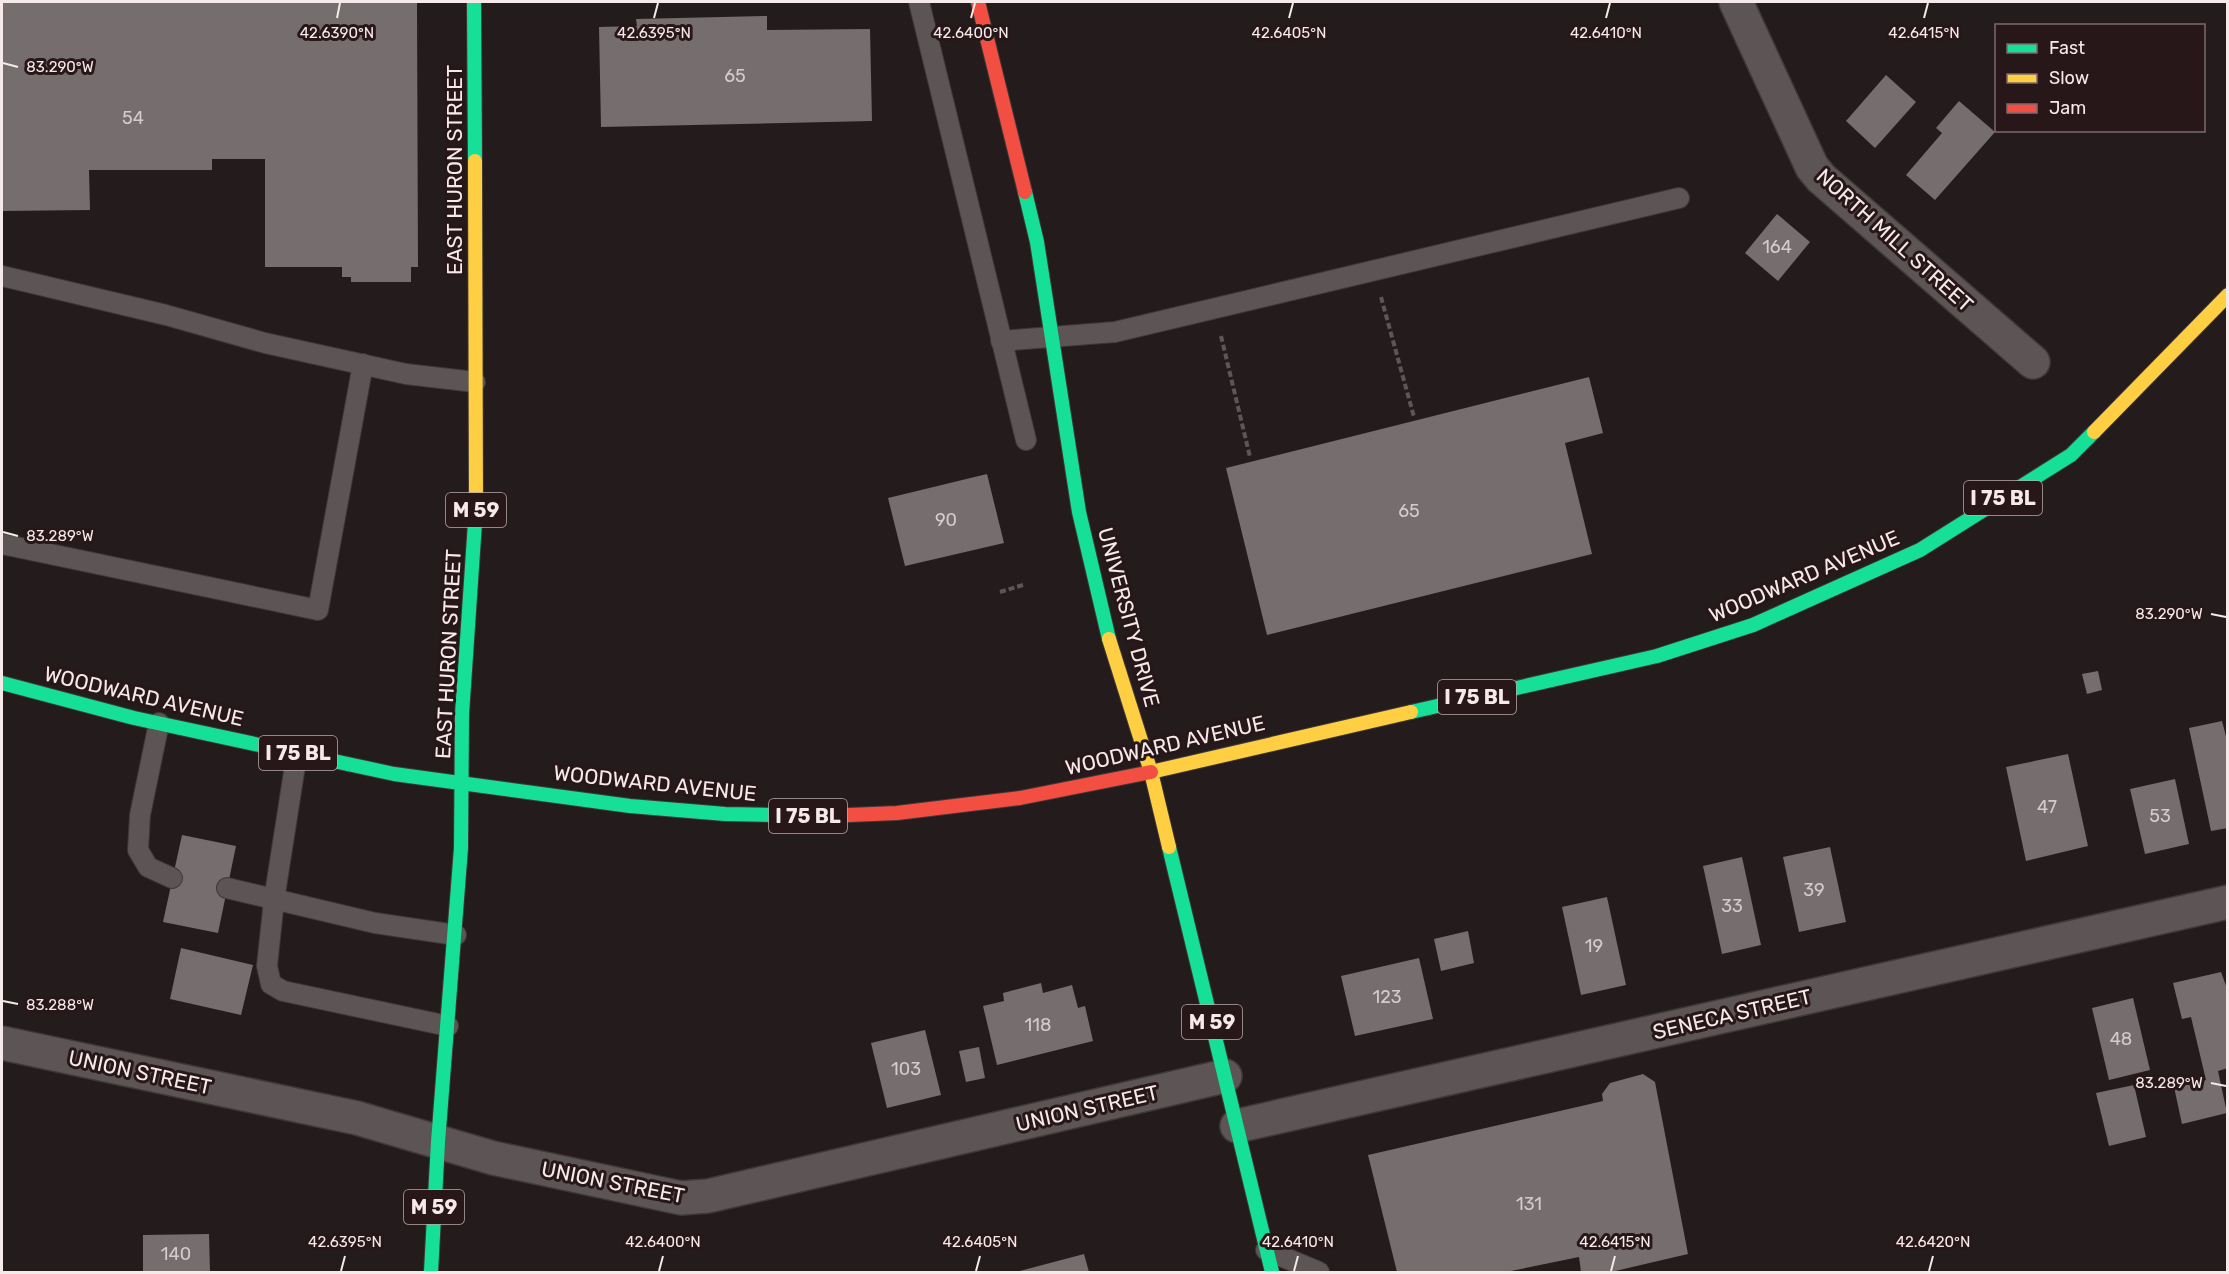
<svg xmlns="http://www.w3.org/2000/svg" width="2229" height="1274" font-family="Rubik,sans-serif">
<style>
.building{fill:#766d6e}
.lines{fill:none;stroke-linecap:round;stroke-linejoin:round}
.lane-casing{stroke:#3f3738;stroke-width:22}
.street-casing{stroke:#3f3738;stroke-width:36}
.fast-casing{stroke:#3f3738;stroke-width:16}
.slow-casing{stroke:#3f3738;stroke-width:16}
.jam-casing{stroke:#3f3738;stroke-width:16}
.path{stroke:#5d5657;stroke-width:4;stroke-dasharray:6 3;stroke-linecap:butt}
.lane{stroke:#5c5455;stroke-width:20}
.street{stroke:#5c5455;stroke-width:33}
.fast{stroke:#16e098;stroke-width:14}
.slow{stroke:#ffcf43;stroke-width:14}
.jam{stroke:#f24e42;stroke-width:14}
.ticks{fill:none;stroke:#f6e9ea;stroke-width:2}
.labels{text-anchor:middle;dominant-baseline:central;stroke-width:6;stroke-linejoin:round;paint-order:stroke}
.number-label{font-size:18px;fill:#d6cacb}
.shield{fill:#281719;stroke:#b8aaab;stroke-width:1.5}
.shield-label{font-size:20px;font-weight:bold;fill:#f6e9ea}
.street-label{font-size:21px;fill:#f6e9ea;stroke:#281719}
.ticks-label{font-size:15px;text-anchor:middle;fill:#f6e9ea;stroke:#281719;stroke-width:6;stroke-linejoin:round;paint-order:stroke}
</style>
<rect width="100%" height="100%" fill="#241b1c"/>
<!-- building -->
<g class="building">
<path d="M 2,2 L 417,2 L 418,267 L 411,267 L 411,282 L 351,282 L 351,277 L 342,277 L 342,267 L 265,267 L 265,159 L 212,159 L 212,170 L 89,170 L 90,210 L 2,211 Z"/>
<path d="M 767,16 L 767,30 L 870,29 L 872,121 L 601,127 L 599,27 L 637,26 L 636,19 Z"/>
<path d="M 1886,75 L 1916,102 L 1875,148 L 1846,121 Z"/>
<path d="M 1959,101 L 1995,132 L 1935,200 L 1906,175 L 1942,133 L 1936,128 Z"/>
<path d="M 1777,214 L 1810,242 L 1778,281 L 1745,253 Z"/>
<path d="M 1589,377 L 1603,433 L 1565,443 L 1592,554 L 1267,635 L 1226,468 Z"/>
<path d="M 987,474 L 1004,543 L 905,566 L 888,498 Z"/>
<path d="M 2098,671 L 2102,690 L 2087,694 L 2082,674 Z"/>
<path d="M 2222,721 L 2228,744 L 2228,828 L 2211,831 L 2189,728 Z"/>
<path d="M 2068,754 L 2088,846 L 2026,861 L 2006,767 Z"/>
<path d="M 2175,779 L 2189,844 L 2145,854 L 2130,789 Z"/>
<path d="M 182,835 L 236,846 L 218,933 L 163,922 Z"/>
<path d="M 1830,847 L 1846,922 L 1799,932 L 1783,857 Z"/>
<path d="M 1742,857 L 1761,945 L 1722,954 L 1703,866 Z"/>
<path d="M 1607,897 L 1626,985 L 1581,995 L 1562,907 Z"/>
<path d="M 1468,931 L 1474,963 L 1441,971 L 1434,939 Z"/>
<path d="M 181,948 L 253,965 L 241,1015 L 170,999 Z"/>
<path d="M 1419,958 L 1433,1019 L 1355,1036 L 1341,976 Z"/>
<path d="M 2221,972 L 2228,991 L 2228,1068 L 2218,1071 L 2227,1113 L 2182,1124 L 2174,1087 L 2206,1080 L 2191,1017 L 2182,1019 L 2173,983 Z"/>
<path d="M 1041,983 L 1043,993 L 1072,985 L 1078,1008 L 1085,1006 L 1093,1041 L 997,1065 L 983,1006 L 1004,1001 L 1003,993 Z"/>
<path d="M 2133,998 L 2150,1070 L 2109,1080 L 2092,1008 Z"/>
<path d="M 925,1030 L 941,1095 L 887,1108 L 871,1043 Z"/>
<path d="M 979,1047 L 985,1078 L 966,1082 L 959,1051 Z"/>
<path d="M 1643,1074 L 1655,1082 L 1688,1254 L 1611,1272 L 1581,1272 L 1579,1257 L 1506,1272 L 1397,1272 L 1368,1155 L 1603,1101 L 1602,1094 L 1610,1083 Z"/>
<path d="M 2134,1085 L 2146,1137 L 2109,1146 L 2096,1093 Z"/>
<path d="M 209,1234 L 210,1272 L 143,1272 L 143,1235 Z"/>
<path d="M 1084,1254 L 1089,1272 L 1016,1272 Z"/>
</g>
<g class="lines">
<!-- lane casing -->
<g class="lane-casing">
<g id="lane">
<path d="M 919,2 L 1026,440"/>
<path d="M 2,276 L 166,315 L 265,343 L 406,374 L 475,382"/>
<path d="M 1001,341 L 1115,332 L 1679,198"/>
<path d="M 2,544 L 318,610 L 363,364"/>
<path d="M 159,723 L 140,815 L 138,850 L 148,867 L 172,878"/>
<path d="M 297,753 L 274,900 L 267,966 L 271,984 L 283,991 L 448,1026"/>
<path d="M 227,888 L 375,923 L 456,935"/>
<path d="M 1266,1250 L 1319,1272"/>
</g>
</g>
<!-- street casing -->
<g class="street-casing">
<g id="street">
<path d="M 1736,2 L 1812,167 L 1821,178 L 2033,362"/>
<path d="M 2,1043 L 357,1118 L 493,1158 L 681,1198 L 708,1196 L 1225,1076"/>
<path d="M 1237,1126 L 2228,902"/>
</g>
</g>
<!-- fast casing -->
<g class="fast-casing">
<g id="fast">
<path d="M 474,2 L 475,161"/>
<path d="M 1025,192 L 1037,242 L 1079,512 L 1109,639"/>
<path d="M 2,683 L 134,718 L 394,774 L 630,806 L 725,814 L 825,816"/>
<path d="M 1411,712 L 1657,656 L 1753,625 L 1920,550 L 2071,455 L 2094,432"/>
<path d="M 1169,847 L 1272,1272"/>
<path d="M 431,1272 L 438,1142 L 461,848 L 462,714 L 476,508"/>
</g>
</g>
<!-- slow casing -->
<g class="slow-casing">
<g id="slow">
<path d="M 475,161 L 476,508"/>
<path d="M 2094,432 L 2228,295"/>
<path d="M 1109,639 L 1151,772"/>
<path d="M 1169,847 L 1151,772 L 1411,712"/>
</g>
</g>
<!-- jam casing -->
<g class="jam-casing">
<g id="jam">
<path d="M 978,2 L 1025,192"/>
<path d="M 825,816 L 897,813 L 1020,798 L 1151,772"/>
</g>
</g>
<!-- path -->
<g class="path">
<path d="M 1381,297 L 1414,417"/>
<path d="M 1221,336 L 1250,457"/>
<path d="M 1000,592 L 1023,585"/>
</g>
<!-- lane -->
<use href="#lane" class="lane"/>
<!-- street -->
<use href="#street" class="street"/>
<!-- fast -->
<use href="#fast" class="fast"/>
<!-- slow -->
<use href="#slow" class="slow"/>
<!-- jam -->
<use href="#jam" class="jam"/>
</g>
<!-- ticks -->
<path class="ticks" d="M 337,18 L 340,3M 654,18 L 658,3M 971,18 L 975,3M 1289,18 L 1293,3M 1606,18 L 1610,3M 1924,18 L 1928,3M 3,63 L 18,67M 3,532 L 18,536M 2211,614 L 2226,617M 3,1001 L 18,1004M 2211,1083 L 2226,1086M 341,1271 L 345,1256M 659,1271 L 663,1256M 976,1271 L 980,1256M 1294,1271 L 1298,1256M 1611,1271 L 1615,1256M 1929,1271 L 1933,1256"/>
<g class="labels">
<!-- number labels -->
<g class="number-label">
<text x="735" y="76">65</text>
<text x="133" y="118">54</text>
<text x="1777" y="247">164</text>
<text x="1409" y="511">65</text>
<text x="946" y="520">90</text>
<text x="2047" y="807">47</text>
<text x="2160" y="816">53</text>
<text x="1814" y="890">39</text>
<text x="1732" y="906">33</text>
<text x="1594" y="946">19</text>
<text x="1387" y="997">123</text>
<text x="1038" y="1025">118</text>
<text x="2121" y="1039">48</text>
<text x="906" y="1069">103</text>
<text x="1529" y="1204">131</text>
<text x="176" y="1254">140</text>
</g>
<!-- shield labels -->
<g class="shield">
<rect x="1964" y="481" width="78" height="34" rx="4.5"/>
<rect x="446" y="493" width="60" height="34" rx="4.5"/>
<rect x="1438" y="680" width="78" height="34" rx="4.5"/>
<rect x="259" y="736" width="78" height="34" rx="4.5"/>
<rect x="769" y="799" width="78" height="34" rx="4.5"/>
<rect x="1182" y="1005" width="60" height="34" rx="4.5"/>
<rect x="404" y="1190" width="60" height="34" rx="4.5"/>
</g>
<g class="shield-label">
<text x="2003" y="498">I 75 BL</text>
<text x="476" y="510">M 59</text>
<text x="1477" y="697">I 75 BL</text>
<text x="298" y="753">I 75 BL</text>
<text x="808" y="816">I 75 BL</text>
<text x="1212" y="1022">M 59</text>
<text x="434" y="1207">M 59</text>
</g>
<!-- street labels -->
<g class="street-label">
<text transform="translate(454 170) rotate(-90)">EAST HURON STREET</text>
<text transform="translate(1895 240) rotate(42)">NORTH MILL STREET</text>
<text transform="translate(1804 576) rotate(-23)">WOODWARD AVENUE</text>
<text transform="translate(1129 617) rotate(75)">UNIVERSITY DRIVE</text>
<text transform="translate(448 654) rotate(-87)">EAST HURON STREET</text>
<text transform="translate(144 696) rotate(13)">WOODWARD AVENUE</text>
<text transform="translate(1165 745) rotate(-13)">WOODWARD AVENUE</text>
<text transform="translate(655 783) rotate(6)">WOODWARD AVENUE</text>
<text transform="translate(1732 1014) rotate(-13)">SENECA STREET</text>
<text transform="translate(140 1072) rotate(12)">UNION STREET</text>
<text transform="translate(1087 1108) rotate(-13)">UNION STREET</text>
<text transform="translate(613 1182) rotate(11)">UNION STREET</text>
</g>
</g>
<g class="ticks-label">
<text x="337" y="38">42.6390°N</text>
<text x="654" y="38">42.6395°N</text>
<text x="971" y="38">42.6400°N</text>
<text x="1289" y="38">42.6405°N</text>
<text x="1606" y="38">42.6410°N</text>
<text x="1924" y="38">42.6415°N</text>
<text x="60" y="72">83.290°W</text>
<text x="60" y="541">83.289°W</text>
<text x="2169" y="619">83.290°W</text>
<text x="60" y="1010">83.288°W</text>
<text x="2169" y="1088">83.289°W</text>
<text x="345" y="1247">42.6395°N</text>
<text x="663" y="1247">42.6400°N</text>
<text x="980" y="1247">42.6405°N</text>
<text x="1298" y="1247">42.6410°N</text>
<text x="1615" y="1247">42.6415°N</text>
<text x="1933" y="1247">42.6420°N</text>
</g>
<!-- border -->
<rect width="2229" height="1274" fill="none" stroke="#f6e9ea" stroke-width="6"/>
<!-- legend -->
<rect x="1995" y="24" width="210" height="108" fill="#281719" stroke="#7a6b6d" stroke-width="1.5"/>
<rect x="2007" y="44" width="30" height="9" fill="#16e098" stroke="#7a6b6d" stroke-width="1.5"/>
<text x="2049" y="54" font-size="18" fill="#f6e9ea">Fast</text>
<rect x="2007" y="74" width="30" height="9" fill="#ffcf43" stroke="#7a6b6d" stroke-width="1.5"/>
<text x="2049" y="84" font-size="18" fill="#f6e9ea">Slow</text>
<rect x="2007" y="104" width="30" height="9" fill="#f24e42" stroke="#7a6b6d" stroke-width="1.5"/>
<text x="2049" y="114" font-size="18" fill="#f6e9ea">Jam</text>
</svg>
